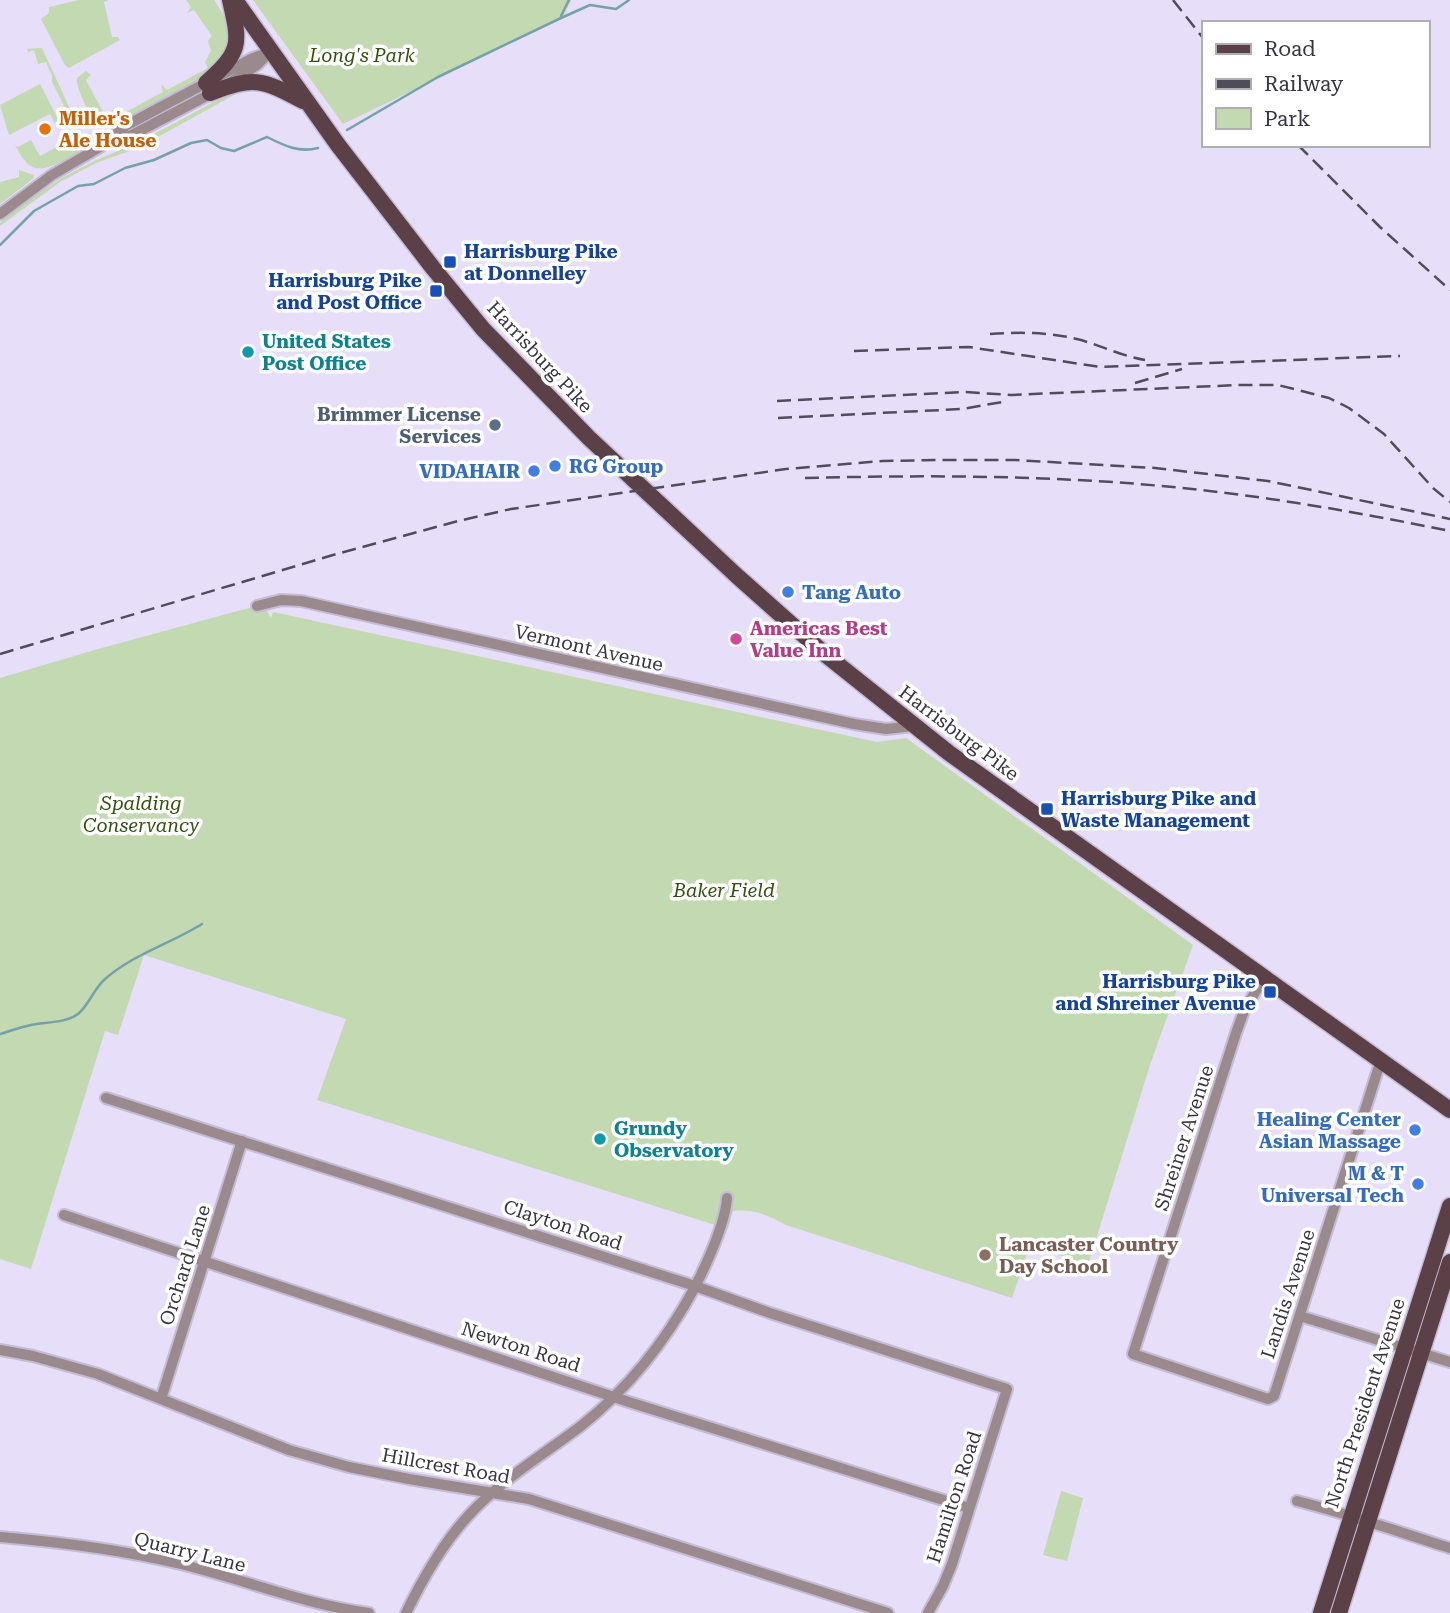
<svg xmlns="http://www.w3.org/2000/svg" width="1450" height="1613" font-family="'Roboto Serif',serif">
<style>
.green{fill:#c3d9b1}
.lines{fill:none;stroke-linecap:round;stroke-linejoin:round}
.stream{stroke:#74a2a8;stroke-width:2.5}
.street-casing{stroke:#c4bcd5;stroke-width:14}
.primary-casing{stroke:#c4bcd5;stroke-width:19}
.street{stroke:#9a898d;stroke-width:10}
.primary{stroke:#5c4047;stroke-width:16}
.rail{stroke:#504c5c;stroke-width:2.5;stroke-dasharray:14 7;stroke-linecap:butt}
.food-dot{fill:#e8710a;stroke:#fff;stroke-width:2.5}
.transit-dot{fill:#1a4fb4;stroke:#fff;stroke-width:2.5}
.culture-dot{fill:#0f9aa8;stroke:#fff;stroke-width:2.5}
.service-dot{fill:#5c6f8a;stroke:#fff;stroke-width:2.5}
.shop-dot{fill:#3f7fe0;stroke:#fff;stroke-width:2.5}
.hotel-dot{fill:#d1479c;stroke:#fff;stroke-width:2.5}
.education-dot{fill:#8d6e63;stroke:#fff;stroke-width:2.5}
.labels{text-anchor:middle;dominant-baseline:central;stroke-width:7;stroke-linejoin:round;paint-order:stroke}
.park-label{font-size:19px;font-style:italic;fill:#33500e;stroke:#fff}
.food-label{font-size:19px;font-weight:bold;fill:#c56008;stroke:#fff;text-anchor:start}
.transit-label{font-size:19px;font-weight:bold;fill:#164399;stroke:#fff;text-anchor:start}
.culture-label{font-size:19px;font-weight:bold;fill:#0d838f;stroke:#fff;text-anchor:start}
.street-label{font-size:19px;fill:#383442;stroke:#fff}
.service-label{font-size:19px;font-weight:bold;fill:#4e5e75;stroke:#fff;text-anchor:end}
.shop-label{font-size:19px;font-weight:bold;fill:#366cbe;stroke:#fff;text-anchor:end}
.hotel-label{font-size:19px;font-weight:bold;fill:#b23c85;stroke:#fff;text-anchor:start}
.education-label{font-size:19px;font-weight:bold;fill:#785e54;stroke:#fff;text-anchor:start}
</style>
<rect width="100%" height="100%" fill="#e7defa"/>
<!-- green -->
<g class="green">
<path d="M 79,0 L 109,0 L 104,2 L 112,37 L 118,37 L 120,40 L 69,68 L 65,65 L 41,19 L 49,13 L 49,7 Z"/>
<path d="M 186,0 L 214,0 L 228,22 L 232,44 L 205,76 L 195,83 L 116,125 C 110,126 105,127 99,123 C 91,118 75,88 77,78 L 86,71 L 91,75 L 86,80 L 104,114 L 115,109 L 120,115 L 163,92 L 161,84 L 167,90 L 208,68 L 205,62 L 211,51 L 208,41 L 212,36 L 194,10 L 187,13 L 191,7 Z"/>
<path d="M 253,0 L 571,0 L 563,18 L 343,124 Z"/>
<path d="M 42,48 L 85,142 C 82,152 73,155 64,160 C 38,174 29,172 15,145 L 18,147 L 31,140 L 40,156 L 66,142 L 61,133 L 65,130 L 76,145 L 79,135 L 52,82 L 52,76 L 46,62 L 38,64 L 34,50 L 28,52 L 27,49 Z"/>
<path d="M 40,84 L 59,121 L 55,123 L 50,114 L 9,135 L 0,105 Z"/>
<path d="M 238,89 L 243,90 L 138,148 L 96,163 L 60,182 L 0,226 L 0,223 L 20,206 L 60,179 L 94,161 L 139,142 Z"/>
<path d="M 19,170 L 34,175 L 34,178 L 0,204 L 0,182 L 19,177 Z"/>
<path d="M 263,604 L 271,618 L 273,612 L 877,742 L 906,738 L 1193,945 L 1151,1062 L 1088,1265 L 1030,1245 L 1012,1298 L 786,1225 C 768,1215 754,1209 733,1211 L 728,1229 L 317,1100 L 346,1019 L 144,955 L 118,1035 L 105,1031 L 31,1269 L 0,1259 L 0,678 L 98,649 Z"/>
<path d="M 1061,1491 L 1083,1498 L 1067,1561 L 1043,1555 Z"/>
</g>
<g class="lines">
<!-- stream -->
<g class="stream">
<path d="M 561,16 L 569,0"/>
<path d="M 347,130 L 438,77 L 561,18 L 590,5 L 616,9 L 629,0"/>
<path d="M 0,245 L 34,211 L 78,186 L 94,184 L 125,168 L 154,160 L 191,143 L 207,140 L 221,148 L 234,151 L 267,137 C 285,146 299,153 318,148"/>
<path d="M 0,1034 C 10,1031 21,1027 31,1025 C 45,1022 66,1023 78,1014 C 88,1006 94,989 104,980 C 133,954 170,944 202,924"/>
</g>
<!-- street casing -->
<g class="street-casing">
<g id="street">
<path d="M 231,82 L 257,65 L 268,54"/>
<path d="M 109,143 L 132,135 L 214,92"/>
<path d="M 0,214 L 52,175 L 100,147 L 127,125 L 253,58 L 270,52"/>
<path d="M 257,606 L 281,600 L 301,601 L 854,724 L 886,729 L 914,726"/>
<path d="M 1264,977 L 1244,1011 L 1236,1033 L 1133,1354 L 1268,1399 L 1274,1396 L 1381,1060"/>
<path d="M 106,1098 L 695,1286 L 770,1313 L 1007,1389 L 952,1564 L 943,1586 L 928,1613"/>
<path d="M 64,1215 L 632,1403 L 969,1508"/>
<path d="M 1300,1316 L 1450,1362"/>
<path d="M 0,1350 L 33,1356 L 98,1374 L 289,1450 L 349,1467 L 409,1479 L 529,1499 L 888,1613"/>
<path d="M 161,1399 L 242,1141"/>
<path d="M 1297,1501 C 1349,1514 1399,1532 1450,1548"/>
<path d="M 0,1537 C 59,1542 118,1549 176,1563 C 241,1578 302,1604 369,1613"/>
<path d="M 406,1613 C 423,1578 443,1543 469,1515 C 502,1479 543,1455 581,1426 C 629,1388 666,1341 695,1287 C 707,1263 725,1225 727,1198"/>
</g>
</g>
<!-- primary casing -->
<g class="primary-casing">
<g id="primary">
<path d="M 235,0 L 338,145 L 433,268 L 483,329 L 589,438 L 737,576 L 826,655 L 949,753 L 1450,1110"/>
<path d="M 206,83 C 242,51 240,44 230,0"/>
<path d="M 210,93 C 254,76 262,79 303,101"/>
<path d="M 1321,1613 L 1450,1206"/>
<path d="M 1339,1613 L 1450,1262"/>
</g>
</g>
<!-- street -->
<use href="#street" class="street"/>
<!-- primary -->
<use href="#primary" class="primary"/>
<!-- rail -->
<g class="rail">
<path d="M 1173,0 L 1203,38"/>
<path d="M 1298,145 L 1380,227 L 1450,290"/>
<path d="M 990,334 C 1019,332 1049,332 1077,339 C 1100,345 1121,356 1145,360"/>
<path d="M 854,351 L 969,347 L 1100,367 L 1400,356"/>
<path d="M 1135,383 L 1182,369"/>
<path d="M 777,401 L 966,392 L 1011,395 L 1238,385 L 1278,385 L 1329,398 L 1349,408 L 1384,434 L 1433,488 L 1450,502"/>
<path d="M 778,418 L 962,409 L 1008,401"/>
<path d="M 805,478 C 930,475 1057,475 1182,488 C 1272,497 1361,513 1450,531"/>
<path d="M 0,654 L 333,555 L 458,521 L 511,509 L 786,469 L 883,461 L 942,460 L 1015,460 L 1155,468 L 1268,481 L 1450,519"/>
</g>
</g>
<!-- markers -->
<circle class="food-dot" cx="45" cy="129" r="7"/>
<g class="transit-dot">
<rect x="443" y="255" width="14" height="14" rx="3.5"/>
<rect x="429" y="284" width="14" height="14" rx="3.5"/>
<rect x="1040" y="802" width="14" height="14" rx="3.5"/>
<rect x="1263" y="985" width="14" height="14" rx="3.5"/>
</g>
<g class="culture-dot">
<circle cx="248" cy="352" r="7"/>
<circle cx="600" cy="1139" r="7"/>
</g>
<circle class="service-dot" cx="495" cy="425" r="7"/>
<g class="shop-dot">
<circle cx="555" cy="466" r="7"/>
<circle cx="534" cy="471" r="7"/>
<circle cx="788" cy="592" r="7"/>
<circle cx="1415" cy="1130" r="7"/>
<circle cx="1418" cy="1184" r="7"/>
</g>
<circle class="hotel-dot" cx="736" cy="639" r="7"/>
<circle class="education-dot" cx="985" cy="1255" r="7"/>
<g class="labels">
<!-- park labels -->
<g class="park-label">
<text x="362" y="55">Long's Park</text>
<text x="141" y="803">Spalding<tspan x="141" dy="22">Conservancy</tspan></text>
<text x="724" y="890">Baker Field</text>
</g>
<!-- food labels -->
<g class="food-label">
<text x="59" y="118">Miller's<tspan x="59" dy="22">Ale House</tspan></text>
</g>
<!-- transit labels -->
<g class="transit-label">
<text x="464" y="251">Harrisburg Pike<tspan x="464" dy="22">at Donnelley</tspan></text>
<text x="422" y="280" text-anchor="end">Harrisburg Pike<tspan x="422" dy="22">and Post Office</tspan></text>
<text x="1061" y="798">Harrisburg Pike and<tspan x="1061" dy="22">Waste Management</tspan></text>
<text x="1256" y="981" text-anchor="end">Harrisburg Pike<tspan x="1256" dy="22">and Shreiner Avenue</tspan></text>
</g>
<!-- culture labels -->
<g class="culture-label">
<text x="262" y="341">United States<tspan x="262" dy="22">Post Office</tspan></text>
<text x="614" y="1128">Grundy<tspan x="614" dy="22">Observatory</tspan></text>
</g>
<!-- street labels -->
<g class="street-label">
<text transform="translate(540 357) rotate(47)">Harrisburg Pike</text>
<text transform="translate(589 648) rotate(13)">Vermont Avenue</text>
<text transform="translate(959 733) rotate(37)">Harrisburg Pike</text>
<text transform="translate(1184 1138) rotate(-72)">Shreiner Avenue</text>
<text transform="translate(563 1225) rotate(18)">Clayton Road</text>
<text transform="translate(185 1265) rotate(-72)">Orchard Lane</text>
<text transform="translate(1288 1294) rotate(-72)">Landis Avenue</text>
<text transform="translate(521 1347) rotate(18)">Newton Road</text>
<text transform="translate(1365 1403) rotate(-72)">North President Avenue</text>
<text transform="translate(446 1466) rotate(10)">Hillcrest Road</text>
<text transform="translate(954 1497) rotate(-72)">Hamilton Road</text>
<text transform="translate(190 1552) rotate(14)">Quarry Lane</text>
</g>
<!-- service labels -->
<g class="service-label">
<text x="481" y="414">Brimmer License<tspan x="481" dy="22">Services</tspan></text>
</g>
<!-- shop labels -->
<g class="shop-label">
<text x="569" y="466" text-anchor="start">RG Group</text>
<text x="520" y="471">VIDAHAIR</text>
<text x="802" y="592" text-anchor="start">Tang Auto</text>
<text x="1401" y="1119">Healing Center<tspan x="1401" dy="22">Asian Massage</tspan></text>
<text x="1404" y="1173">M &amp; T<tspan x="1404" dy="22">Universal Tech</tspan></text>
</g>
<!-- hotel labels -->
<g class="hotel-label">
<text x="750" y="628">Americas Best<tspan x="750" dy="22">Value Inn</tspan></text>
</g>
<!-- education labels -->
<g class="education-label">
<text x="999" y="1244">Lancaster Country<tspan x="999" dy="22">Day School</tspan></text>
</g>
</g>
<!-- legend -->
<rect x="1202" y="21" width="228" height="126" fill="#ffffff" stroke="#afaeb3" stroke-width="2"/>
<rect x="1216" y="44" width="35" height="10" fill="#5c4047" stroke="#afaeb3" stroke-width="2"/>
<text x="1264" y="56" font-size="21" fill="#383442">Road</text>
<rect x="1216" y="79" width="35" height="10" fill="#504c5c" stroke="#afaeb3" stroke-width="2"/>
<text x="1264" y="91" font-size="21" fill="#383442">Railway</text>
<rect x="1216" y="108" width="35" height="21" fill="#c3d9b1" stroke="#afaeb3" stroke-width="2"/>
<text x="1264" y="126" font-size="21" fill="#383442">Park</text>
</svg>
